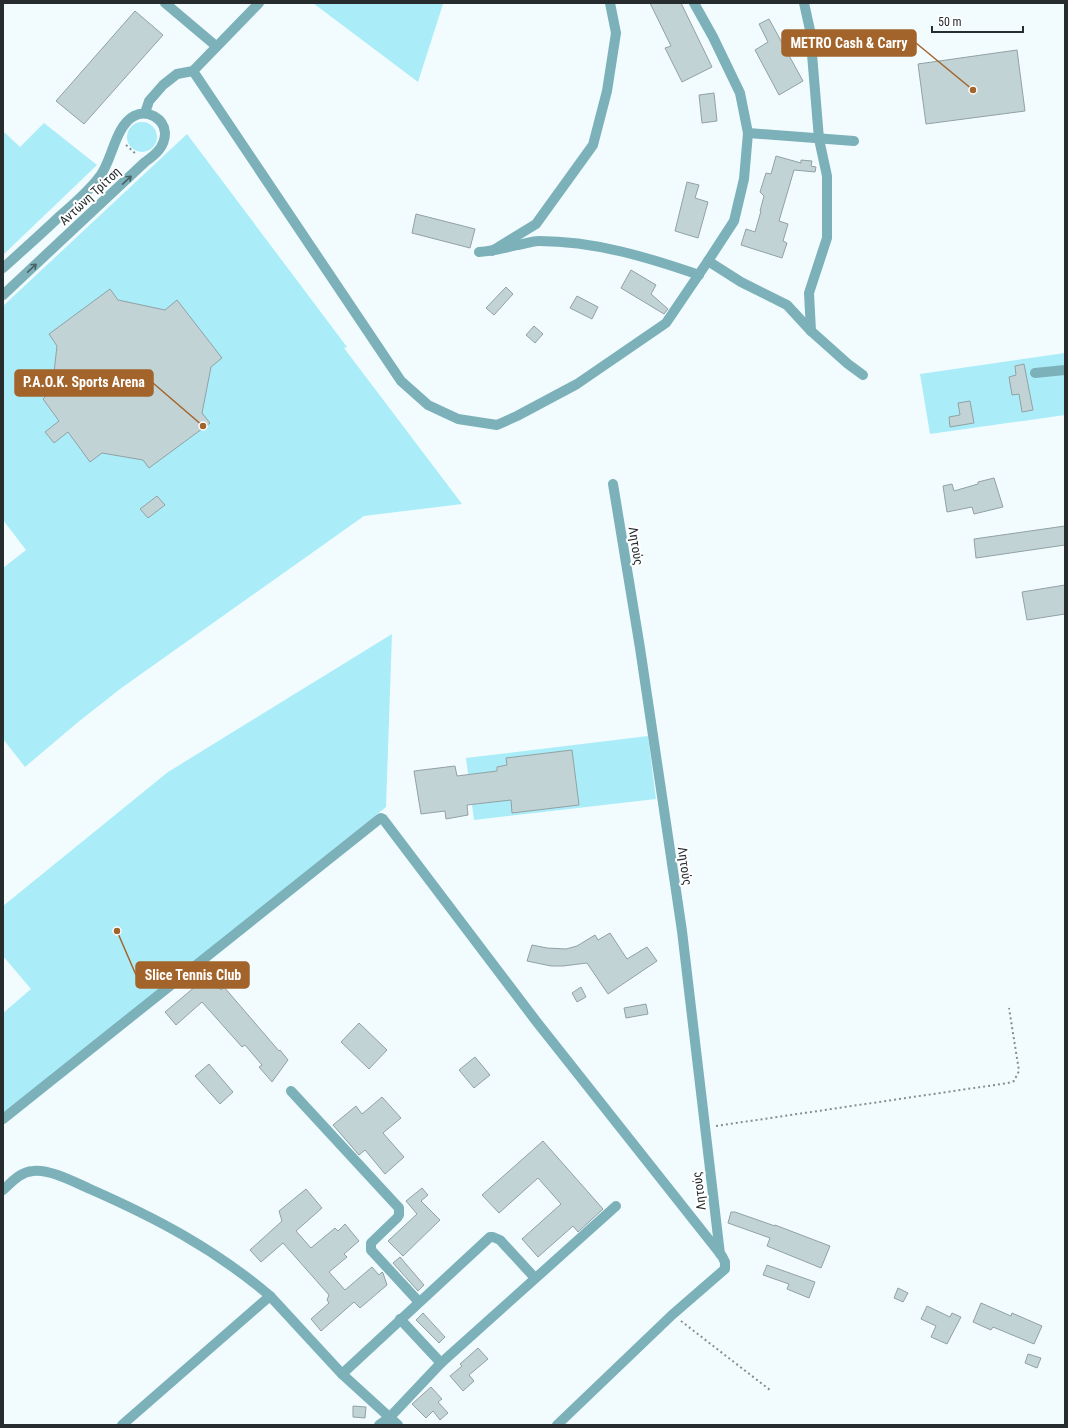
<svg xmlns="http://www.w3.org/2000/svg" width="1068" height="1428" font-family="'Roboto Condensed',sans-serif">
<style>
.green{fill:#aaedf9}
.building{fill:#c2d3d6;stroke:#91a1a4}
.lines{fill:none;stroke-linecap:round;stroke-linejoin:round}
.path{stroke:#868d8f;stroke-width:2;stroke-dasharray:2 3;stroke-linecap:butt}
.minor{stroke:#7cb1ba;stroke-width:10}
.oneway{stroke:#496266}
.labels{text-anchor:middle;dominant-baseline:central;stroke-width:4;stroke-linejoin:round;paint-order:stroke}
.street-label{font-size:13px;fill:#272d2e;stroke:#fff}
.leader{fill:none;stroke:#a3642b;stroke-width:1.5}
.callout-dot{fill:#a3642b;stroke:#fff;stroke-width:1.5}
.callout{fill:#a3642b;stroke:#a3642b;stroke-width:1.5}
.callout-label{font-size:14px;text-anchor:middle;font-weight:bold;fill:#fff}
</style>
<rect width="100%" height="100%" fill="#f2fcfe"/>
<!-- green -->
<g class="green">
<path d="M 313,3 L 441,3 L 443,4 L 418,82 Z"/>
<circle cx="142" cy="137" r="15"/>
<path d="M 44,123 L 97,165 L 3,255 L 3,131 L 20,147 Z"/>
<path d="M 187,134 L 347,347 L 344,348 L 462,504 L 364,516 L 120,689 L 77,723 L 25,767 L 3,739 L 3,568 L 26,550 L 3,520 L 3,306 Z"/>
<path d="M 1065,353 L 1065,415 L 930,434 L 920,374 Z"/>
<path d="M 392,634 L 386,807 L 3,1115 L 3,1013 L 31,989 L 3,956 L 3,906 L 168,772 Z"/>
<path d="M 648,736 L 656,799 L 474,820 L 466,758 Z"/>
</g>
<!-- building -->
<g class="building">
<path d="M 650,3 L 681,3 L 712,67 L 682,82 L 665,48 L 671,46 Z"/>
<path d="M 135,11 L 163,35 L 84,124 L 56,101 Z"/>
<path d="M 769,19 L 803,81 L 779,95 L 755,50 L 768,42 L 759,24 Z"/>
<path d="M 1017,50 L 1025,111 L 926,124 L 918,64 Z"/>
<path d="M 714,93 L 717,121 L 702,123 L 699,95 Z"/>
<path d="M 776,156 L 801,163 L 801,160 L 812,161 L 811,166 L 816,167 L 815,172 L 794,170 L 779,221 L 788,224 L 783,241 L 787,243 L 782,258 L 741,245 L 746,229 L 755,232 L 761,211 L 760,211 L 764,196 L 760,192 L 766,173 L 771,174 Z"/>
<path d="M 687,182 L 699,185 L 695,198 L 708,202 L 698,238 L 675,231 Z"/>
<path d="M 416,214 L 475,229 L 470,248 L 412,233 Z"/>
<path d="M 631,270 L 656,285 L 651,294 L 668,309 L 664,314 L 621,288 Z"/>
<path d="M 506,287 L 513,294 L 494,315 L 486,308 Z"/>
<path d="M 110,289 L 118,300 L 165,310 L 177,300 L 222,358 L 211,367 L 202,413 L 210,423 L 149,468 L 143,460 L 102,453 L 90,462 L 68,432 L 54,443 L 45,432 L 59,421 L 43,399 L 52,390 L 57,346 L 49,334 Z"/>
<path d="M 577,296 L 598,307 L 592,319 L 570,308 Z"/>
<path d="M 534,326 L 543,334 L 535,343 L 526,335 Z"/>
<path d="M 1024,364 L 1033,410 L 1022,412 L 1019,394 L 1012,395 L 1009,377 L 1016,375 L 1015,366 Z"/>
<path d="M 970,401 L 974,423 L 950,427 L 949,417 L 960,415 L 958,403 Z"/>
<path d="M 994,478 L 1003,507 L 974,514 L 972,507 L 947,512 L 943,486 L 952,484 L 954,491 L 978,484 L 978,482 Z"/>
<path d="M 157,496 L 165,505 L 148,518 L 140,509 Z"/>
<path d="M 1065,526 L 1065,545 L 976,558 L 974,539 Z"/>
<path d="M 1065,585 L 1065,614 L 1027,620 L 1022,592 Z"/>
<path d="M 572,750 L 579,805 L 512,813 L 511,800 L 467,805 L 468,815 L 446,819 L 445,811 L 421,814 L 414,771 L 455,766 L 457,776 L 497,771 L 497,767 L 507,765 L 506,758 Z"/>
<path d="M 610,933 L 627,959 L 647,947 L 657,961 L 608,994 L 587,963 L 563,966 L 551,966 L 527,961 L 532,945 L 547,948 L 566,949 L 577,946 L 595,935 L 598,940 Z"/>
<path d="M 209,975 L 221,990 L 224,987 L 279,1051 L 280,1050 L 288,1060 L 272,1082 L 259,1067 L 262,1065 L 245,1045 L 242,1047 L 202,1002 L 176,1025 L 165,1012 Z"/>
<path d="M 581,987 L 586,997 L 577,1002 L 572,993 Z"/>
<path d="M 646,1004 L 648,1014 L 626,1018 L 624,1008 Z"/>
<path d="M 359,1023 L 387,1050 L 369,1069 L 341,1042 Z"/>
<path d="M 475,1057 L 490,1075 L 474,1088 L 459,1070 Z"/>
<path d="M 209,1064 L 233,1092 L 220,1104 L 195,1076 Z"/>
<path d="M 382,1097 L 401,1118 L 383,1133 L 404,1157 L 385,1174 L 365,1150 L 359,1155 L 333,1125 L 356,1106 L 362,1114 Z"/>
<path d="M 543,1141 L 603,1209 L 578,1232 L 573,1226 L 538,1257 L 522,1239 L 561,1204 L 538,1178 L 499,1213 L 482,1195 Z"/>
<path d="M 422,1188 L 428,1195 L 421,1201 L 440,1220 L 403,1256 L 388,1241 L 417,1214 L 406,1201 Z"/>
<path d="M 306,1189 L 322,1208 L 296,1231 L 311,1248 L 335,1228 L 338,1231 L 345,1224 L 359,1241 L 344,1254 L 347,1257 L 329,1272 L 345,1290 L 372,1267 L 379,1275 L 382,1272 L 383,1273 L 387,1285 L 360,1308 L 354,1302 L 321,1331 L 311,1319 L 329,1303 L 327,1300 L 329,1295 L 283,1243 L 261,1262 L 250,1250 L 282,1221 L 279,1211 Z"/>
<path d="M 731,1212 L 735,1212 L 775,1226 L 775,1225 L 830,1246 L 821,1268 L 767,1246 L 770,1238 L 728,1223 Z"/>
<path d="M 400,1257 L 424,1285 L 418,1291 L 393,1263 Z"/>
<path d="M 767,1265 L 815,1282 L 809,1298 L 787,1289 L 789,1284 L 763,1275 Z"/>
<path d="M 898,1288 L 908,1293 L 903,1302 L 894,1298 Z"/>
<path d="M 981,1303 L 1011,1316 L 1012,1313 L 1042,1326 L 1034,1344 L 993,1327 L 991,1330 L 973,1322 Z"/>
<path d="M 927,1306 L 950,1317 L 952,1313 L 961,1317 L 947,1344 L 931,1337 L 936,1326 L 921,1319 Z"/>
<path d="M 423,1313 L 445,1337 L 439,1343 L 416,1320 Z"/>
<path d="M 478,1348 L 488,1359 L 469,1375 L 474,1381 L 463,1391 L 450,1376 L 462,1366 L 460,1364 Z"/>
<path d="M 1028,1354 L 1041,1358 L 1037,1368 L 1025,1363 Z"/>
<path d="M 431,1387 L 442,1399 L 438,1402 L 448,1413 L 440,1420 L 433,1411 L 426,1418 L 412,1404 Z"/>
<path d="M 353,1406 L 366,1407 L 365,1418 L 353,1417 Z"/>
</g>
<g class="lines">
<!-- path -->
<g class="path">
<path d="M 126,145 L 137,155"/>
<path d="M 716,1126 L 1008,1083 L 1014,1081 L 1019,1071 L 1009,1008"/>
<path d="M 681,1321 L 770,1390"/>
</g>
<!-- minor -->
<g class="minor">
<path d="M 165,3 L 216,46"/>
<path d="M 193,71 L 401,381 L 428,405 L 458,419 L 497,425 L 517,416 L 577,384 L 666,323 L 708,261 L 734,221 L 744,179 L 748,133 L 740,93 L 713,37 L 694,3"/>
<path d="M 145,113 L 149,101 L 163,85 L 177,74 L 193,71 L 259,3"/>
<path d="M 748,133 L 854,141"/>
<path d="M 492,251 L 536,224 L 593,145 L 607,91 L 616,33 L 610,3"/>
<path d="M 479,252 C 492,251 505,248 518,245 C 525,244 532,241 539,241 C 594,241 647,257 699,275"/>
<path d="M 708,261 L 741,282 L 787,305 L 811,331 L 809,293 L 827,238 L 827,176 L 819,139 L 810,30 L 804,3"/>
<path d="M 3,268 C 22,251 42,233 61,215 C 75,203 89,191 100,176 C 112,161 115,126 134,116 C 147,109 164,118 165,133 C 165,147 155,155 145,162 L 3,295"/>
<path d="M 811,331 L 848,364 L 863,375"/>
<path d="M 1035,373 L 1065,370"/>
<path d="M 613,484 L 640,648 L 682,931 L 720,1254"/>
<path d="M 291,1091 L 399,1208 L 399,1215 L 397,1218 L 371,1243 L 371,1250 L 419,1302"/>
<path d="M 3,1119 L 378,820 L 381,818 L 383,819 L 536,1021 L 722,1256 L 725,1262 L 725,1269 L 672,1315 L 557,1425"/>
<path d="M 3,1190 C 12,1182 20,1172 33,1171 C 50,1169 74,1182 90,1189 C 156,1218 215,1249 270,1296"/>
<path d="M 400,1319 L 441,1363"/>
<path d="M 342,1374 L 490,1237 L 493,1237 L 500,1240 L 535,1278"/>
<path d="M 122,1425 L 270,1296 L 342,1374 L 398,1425"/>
<path d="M 379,1425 L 390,1417 L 441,1363 L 616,1206"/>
</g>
</g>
<!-- one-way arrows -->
<defs><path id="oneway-shaft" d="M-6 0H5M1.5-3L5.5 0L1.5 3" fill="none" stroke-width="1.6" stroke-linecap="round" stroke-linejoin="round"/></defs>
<g class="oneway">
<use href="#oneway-shaft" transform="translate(127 180) rotate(-43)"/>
<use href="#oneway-shaft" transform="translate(32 268) rotate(-43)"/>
</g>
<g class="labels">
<!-- street labels -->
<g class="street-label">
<text transform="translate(90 196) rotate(-43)">Αντώνη Τρίτση</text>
<text transform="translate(636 546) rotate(81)">Λητούς</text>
<text transform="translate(685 866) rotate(82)">Λητούς</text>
<text transform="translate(699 1191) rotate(-97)">Λητούς</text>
</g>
</g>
<!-- callouts -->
<path class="leader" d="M973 90L916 43M203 426L153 383M117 931L136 975"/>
<g class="callout-dot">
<circle cx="973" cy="90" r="4"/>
<circle cx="203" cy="426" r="4"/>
<circle cx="117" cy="931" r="4"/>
</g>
<g class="callout">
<rect x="782" y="30" width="134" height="26" rx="4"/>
<rect x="15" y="370" width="138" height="26" rx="4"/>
<rect x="136" y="962" width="113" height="26" rx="4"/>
</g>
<g class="callout-label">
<text x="849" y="48">METRO Cash &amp; Carry</text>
<text x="84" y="387">P.A.O.K. Sports Arena</text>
<text x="193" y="980">Slice Tennis Club</text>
</g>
<!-- border -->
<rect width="1068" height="1428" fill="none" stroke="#272d2e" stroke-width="8"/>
<!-- scale -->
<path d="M932 26v6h91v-6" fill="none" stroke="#272d2e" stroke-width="2"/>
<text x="938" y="26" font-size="12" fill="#272d2e" stroke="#ffffff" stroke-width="3" paint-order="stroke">50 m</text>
</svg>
